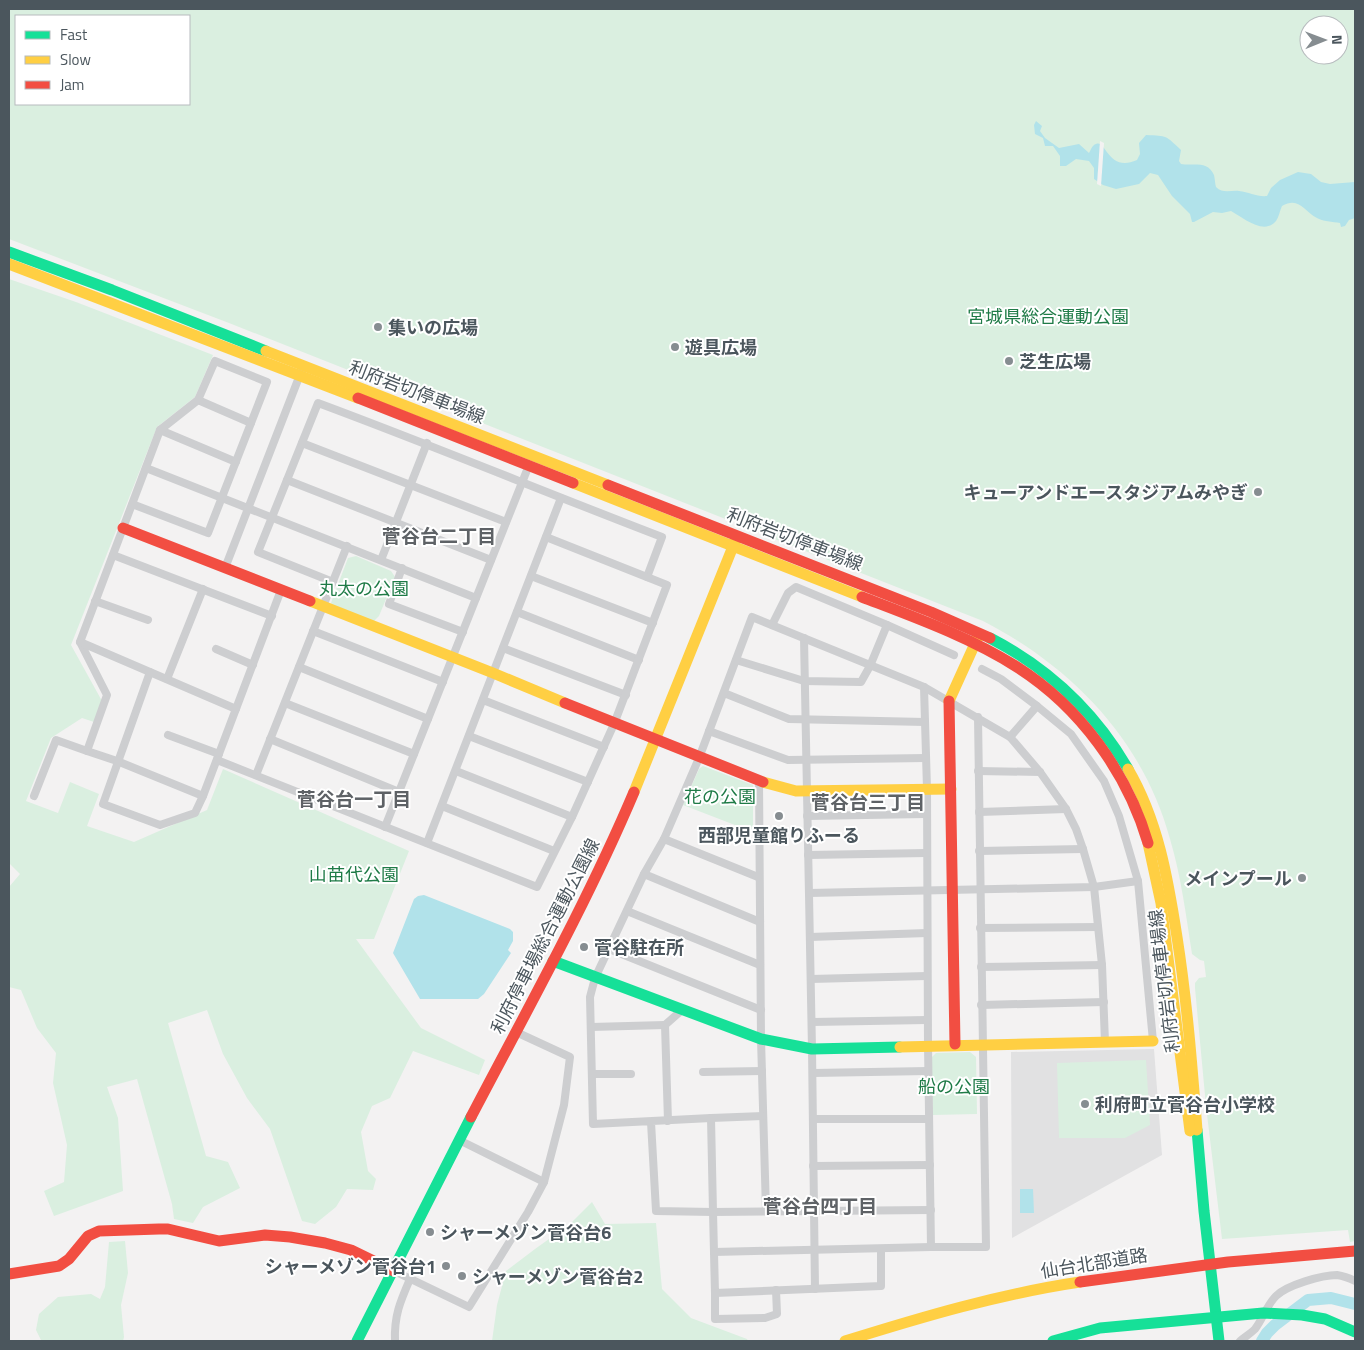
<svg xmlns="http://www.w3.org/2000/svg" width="1364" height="1350" font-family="'Titillium Web','Noto Sans JP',sans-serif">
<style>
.education{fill:#e1e1e2}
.green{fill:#daefe0;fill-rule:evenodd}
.water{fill:#b1e2ea}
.pier{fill:#f3f2f2}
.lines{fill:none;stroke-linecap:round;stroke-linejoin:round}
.river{stroke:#b1e2ea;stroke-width:12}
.street{stroke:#cdced0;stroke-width:8}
.fast{stroke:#16e098;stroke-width:11}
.slow{stroke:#ffcf43;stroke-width:11}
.jam{stroke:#f24e42;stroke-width:11}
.poi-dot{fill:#868d91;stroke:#fff;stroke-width:2}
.labels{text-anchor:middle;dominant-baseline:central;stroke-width:4;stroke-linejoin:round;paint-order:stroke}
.park-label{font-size:18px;fill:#1f7b47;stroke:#fff}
.poi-label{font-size:18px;font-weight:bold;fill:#4b565d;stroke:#fff;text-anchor:start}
.street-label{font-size:18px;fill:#4b565d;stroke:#fff}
.neighbourhood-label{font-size:19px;font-weight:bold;fill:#5e6266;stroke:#fff}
</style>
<rect width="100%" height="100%" fill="#f3f2f2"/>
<!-- education -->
<path class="education" d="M 1154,1049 L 1162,1155 L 1012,1238 L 1011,1052 Z"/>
<!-- green -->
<g class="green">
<path d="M 9,9 L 1355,9 L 1355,1241 L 1350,1242 L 1348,1230 L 1222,1239 L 1206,1106 L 1195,988 L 1195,983 L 1199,978 L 1206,977 L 1204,961 L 1200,960 L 1192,954 C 1186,915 1181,876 1170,839 C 1143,740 1072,667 983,621 L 757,532 L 753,525 L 734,517 L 728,520 L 229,323 L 9,239 ZM 16,16 L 189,16 L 189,104 L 16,104 ZM 1309,25 L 1339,25 L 1339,55 L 1309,55 Z"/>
<path d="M 9,279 L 76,302 L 213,355 L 195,397 L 157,427 L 71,645 L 102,701 L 94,722 L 82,718 L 51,738 L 26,801 L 58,813 L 70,782 L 99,794 L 87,826 L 134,842 L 207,810 L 223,769 L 409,851 L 374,939 L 356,939 L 421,1028 L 485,1060 L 479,1075 L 413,1051 L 390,1098 L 372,1106 L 361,1132 L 368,1171 L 376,1179 L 373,1190 L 347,1189 L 336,1207 L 315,1224 L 302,1221 L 270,1129 L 247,1098 L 223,1054 L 207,1010 L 168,1023 L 206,1156 L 228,1162 L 240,1188 L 203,1207 L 193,1223 L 174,1219 L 172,1204 L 137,1079 L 107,1087 L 118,1118 L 123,1191 L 54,1216 L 44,1191 L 64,1182 L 67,1145 L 53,1083 L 56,1053 L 37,1028 L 21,990 L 9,987 L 9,887 L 20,874 L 9,863 Z"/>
<path d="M 356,556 L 391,571 L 395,577 L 379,616 L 374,621 L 335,608 L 331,603 L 348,558 Z"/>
<path d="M 703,766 L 753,785 L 753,832 L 683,805 L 699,769 Z"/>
<path d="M 970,1052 L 976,1057 L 977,1114 L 933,1115 L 931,1058 L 936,1053 Z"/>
<path d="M 1146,1060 L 1150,1125 L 1125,1138 L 1059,1138 L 1057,1063 Z"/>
<path d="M 592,1202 L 605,1224 L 656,1223 L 662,1289 L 691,1318 L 747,1339 L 748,1341 L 492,1341 L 497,1305 L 506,1271 L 535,1249 L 570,1224 Z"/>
<path d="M 125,1241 L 128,1273 L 121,1305 L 124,1337 L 123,1341 L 40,1341 L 41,1340 L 36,1330 L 39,1314 L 58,1297 L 91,1294 L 100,1299 L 105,1287 L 109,1242 Z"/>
</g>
<!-- water -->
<g class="water">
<path d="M 1036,121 L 1042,126 L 1040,131 L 1045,138 L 1059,148 L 1079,144 L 1089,153 C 1091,150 1092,145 1096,144 C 1106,139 1108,173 1137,160 L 1140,154 L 1139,143 L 1146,135 C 1168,136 1165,135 1181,150 L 1179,161 L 1181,164 C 1193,166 1208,160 1214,175 C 1215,179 1215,184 1216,187 C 1223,194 1231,190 1239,191 C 1249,192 1257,197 1267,196 L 1271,188 L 1280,180 L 1298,172 L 1311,174 L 1321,182 L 1330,184 L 1355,182 L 1355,218 L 1349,220 L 1345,226 L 1341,227 L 1340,223 C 1333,222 1322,221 1317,218 C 1304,211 1299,196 1282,206 C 1280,210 1279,217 1276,221 C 1264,236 1242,217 1231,211 L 1222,213 L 1213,212 L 1194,222 L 1192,222 L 1190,214 L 1172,196 L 1158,175 L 1150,173 L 1139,184 L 1116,189 L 1103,185 L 1094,179 L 1094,168 L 1089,161 L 1076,159 L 1066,166 L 1060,166 L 1060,156 L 1053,146 L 1045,146 L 1043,138 L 1035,134 L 1034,125 Z"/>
<path d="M 424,895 L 510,929 L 513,932 L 513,941 L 508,950 L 511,953 L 484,994 L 478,999 L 420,999 L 393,953 L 414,899 L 418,896 Z"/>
<path d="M 1020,1189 L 1033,1189 L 1034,1213 L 1020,1213 Z"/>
</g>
<!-- pier -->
<path class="pier" d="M 1100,141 L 1104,143 L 1101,186 L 1097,184 Z"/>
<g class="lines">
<!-- river -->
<path class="river" d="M 1262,1341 L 1267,1333 L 1275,1325 L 1308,1300 L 1331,1298 L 1355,1304"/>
<!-- street -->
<g class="street">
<path d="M 198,400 L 251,423"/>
<path d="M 160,430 L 236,462"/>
<path d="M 302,443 L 506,522"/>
<path d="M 146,468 L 476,598"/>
<path d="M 287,480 L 491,560"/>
<path d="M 132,504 L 208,533 L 267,382 L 215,361 L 198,400 L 160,430 L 80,642 L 107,695 L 87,751 L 117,761 L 203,796 L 281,590"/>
<path d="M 113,555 L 272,616"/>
<path d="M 381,560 L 427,443"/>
<path d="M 225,568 L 301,372"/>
<path d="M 402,568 L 389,604 L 463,632"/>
<path d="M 531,576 L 653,623"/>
<path d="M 333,582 L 258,552 L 318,403 C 434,446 547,493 662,537 L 647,577"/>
<path d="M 95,601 L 148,620"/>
<path d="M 517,612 L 639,660"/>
<path d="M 772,625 L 788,593 L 796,587 L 887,625 L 954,655"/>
<path d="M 313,631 L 443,682"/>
<path d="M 804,638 L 812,1049 L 815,1289"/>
<path d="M 80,642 L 236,709"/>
<path d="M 503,648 L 626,695"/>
<path d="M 216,649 L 253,665"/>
<path d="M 736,660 L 804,681 L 861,682 L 870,666 L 887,625"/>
<path d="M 299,667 L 428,719"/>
<path d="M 982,669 L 1001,679 L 1037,706 L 1071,734 L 1104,781 L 1119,816 L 1138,881 L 1153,1041"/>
<path d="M 150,672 L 103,804 L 160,825 L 195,813 L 203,796"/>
<path d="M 167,679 L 203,589"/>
<path d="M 924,687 L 927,789 L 928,1045 L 931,1247 L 986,1247 L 978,717"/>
<path d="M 724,693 L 789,719 L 925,722"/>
<path d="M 483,700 L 604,747"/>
<path d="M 285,703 L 414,754"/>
<path d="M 709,731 L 788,760 L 926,758"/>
<path d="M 168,735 L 219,754"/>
<path d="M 469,736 L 588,782"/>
<path d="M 1010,737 L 1037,706"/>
<path d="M 270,739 L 399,792"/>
<path d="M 217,760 L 537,887 L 572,817 L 614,724 L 667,585 L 546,537"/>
<path d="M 456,771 L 572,817"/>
<path d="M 978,771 L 1040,772"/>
<path d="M 256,775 L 347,546"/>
<path d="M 759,781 L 761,1039 L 766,1211"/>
<path d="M 34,796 L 56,740 L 87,751"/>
<path d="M 442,806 L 554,851"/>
<path d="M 979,812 L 1066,809"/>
<path d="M 807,816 L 926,814"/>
<path d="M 385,827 L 529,465"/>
<path d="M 664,839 L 758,877"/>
<path d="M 427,843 L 561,498"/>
<path d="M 979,851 L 1083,849"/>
<path d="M 808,855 L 927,853"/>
<path d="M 644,874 L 760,922"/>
<path d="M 809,893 L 1094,887 L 1138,881"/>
<path d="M 627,911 L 760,965"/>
<path d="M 980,928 L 1098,927"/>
<path d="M 810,937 L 927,933"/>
<path d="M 609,949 L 761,1010"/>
<path d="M 981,967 L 1102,965"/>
<path d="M 811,979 L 927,976"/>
<path d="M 981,1005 L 1104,1002"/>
<path d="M 812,1022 L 927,1020"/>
<path d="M 591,1027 L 665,1025"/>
<path d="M 703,1072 L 762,1071"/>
<path d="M 813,1073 L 928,1071"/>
<path d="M 592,1074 L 631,1074"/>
<path d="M 711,1118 L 763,1116"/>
<path d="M 813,1119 L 929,1119"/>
<path d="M 668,1121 L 665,1025 L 682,1010"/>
<path d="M 651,1122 L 656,1211 L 713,1212 L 711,1118 L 593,1124 L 590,997 L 595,978 L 644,874 L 664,839 L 699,758 L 752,617 L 924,687 L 1010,737 L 1040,772 L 1066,809 L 1076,829 L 1083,849 L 1094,887 L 1102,965 L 1105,1042"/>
<path d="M 459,1140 L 544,1182"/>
<path d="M 813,1166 L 930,1165"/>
<path d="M 881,1249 L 881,1286 L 715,1293 L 713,1212 L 931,1210"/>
<path d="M 714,1252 L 931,1247"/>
<path d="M 394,1271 L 469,1307 L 528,1212 L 544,1182 L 564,1105 L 570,1057 L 516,1032"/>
<path d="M 715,1293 L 715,1319 L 765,1318 L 777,1314 L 776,1290"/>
<path d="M 395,1341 C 394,1316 400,1302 410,1279"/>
<path d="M 1240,1341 C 1245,1337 1251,1333 1255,1329 C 1263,1319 1266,1306 1276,1296 C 1287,1285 1322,1275 1337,1275 C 1344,1276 1349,1278 1355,1281"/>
</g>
<!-- fast -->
<g class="fast">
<path d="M 9,252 L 112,290 L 266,351"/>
<path d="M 990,638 C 1048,668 1095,712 1128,769"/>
<path d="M 553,961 L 761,1039 L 812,1049 L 900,1047"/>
<path d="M 1197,1130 L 1204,1211 L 1219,1341"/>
<path d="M 357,1341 L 471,1117"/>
<path d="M 1053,1341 L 1100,1328 L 1263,1313 L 1302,1315 L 1325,1319 L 1355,1332"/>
</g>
<!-- slow -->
<g class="slow">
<path d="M 9,264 L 358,398"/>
<path d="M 266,351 L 608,485"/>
<path d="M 573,483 L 862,597"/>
<path d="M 310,601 L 493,673 L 565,703"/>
<path d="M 949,701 L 978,637"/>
<path d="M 1128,769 C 1158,820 1168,879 1177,937 C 1187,1001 1192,1065 1197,1130"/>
<path d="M 763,782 L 796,791 L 951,789"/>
<path d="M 634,792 L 736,539"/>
<path d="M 1148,843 L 1161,903 L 1190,1131"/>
<path d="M 900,1047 L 1153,1041"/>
<path d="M 845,1341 C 922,1317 999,1294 1080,1282"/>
</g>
<!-- jam -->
<g class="jam">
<path d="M 358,398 L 573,483"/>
<path d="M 608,485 L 931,612 L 990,638"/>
<path d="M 123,528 L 310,601"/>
<path d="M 862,597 C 914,617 970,637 1017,667 C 1080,707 1127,772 1148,843"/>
<path d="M 949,701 L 955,1044"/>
<path d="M 565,703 L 763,782"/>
<path d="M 471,1117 C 527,1010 587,903 634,792"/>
<path d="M 9,1274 L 59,1266 L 69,1259 L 88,1236 L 99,1231 L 159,1229 L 168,1229 L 219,1241 L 265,1235 L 290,1237 L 325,1243 L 351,1250 L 394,1271"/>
<path d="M 1080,1282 L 1228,1262 L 1355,1251"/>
</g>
</g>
<!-- markers -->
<g class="poi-dot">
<circle cx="378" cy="327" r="5"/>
<circle cx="675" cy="347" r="5"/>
<circle cx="1009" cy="361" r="5"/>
<circle cx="1258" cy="492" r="5"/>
<circle cx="779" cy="816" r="5"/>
<circle cx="1302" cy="878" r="5"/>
<circle cx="584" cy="947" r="5"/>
<circle cx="1085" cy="1104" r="5"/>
<circle cx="430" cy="1232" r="5"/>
<circle cx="446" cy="1266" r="5"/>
<circle cx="462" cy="1276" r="5"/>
</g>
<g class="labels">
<!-- park labels -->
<g class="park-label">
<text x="1048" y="316">宮城県総合運動公園</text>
<text x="364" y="588">丸太の公園</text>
<text x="720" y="796">花の公園</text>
<text x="354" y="874">山苗代公園</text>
<text x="954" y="1086">船の公園</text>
</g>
<!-- poi labels -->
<g class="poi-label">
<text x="388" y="327">集いの広場</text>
<text x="685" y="347">遊具広場</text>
<text x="1019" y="361">芝生広場</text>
<text x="1248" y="492" text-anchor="end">キューアンドエースタジアムみやぎ</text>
<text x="779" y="835" text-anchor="middle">西部児童館りふーる</text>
<text x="1292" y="878" text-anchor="end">メインプール</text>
<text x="594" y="947">菅谷駐在所</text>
<text x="1095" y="1104">利府町立菅谷台小学校</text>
<text x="440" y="1232">シャーメゾン菅谷台6</text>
<text x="436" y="1266" text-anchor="end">シャーメゾン菅谷台1</text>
<text x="472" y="1276">シャーメゾン菅谷台2</text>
</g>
<!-- street labels -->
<g class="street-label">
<text transform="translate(417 392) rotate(21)">利府岩切停車場線</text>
<text transform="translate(795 539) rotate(21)">利府岩切停車場線</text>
<text transform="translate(545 936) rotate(-63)">利府停車場総合運動公園線</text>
<text transform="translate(1164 981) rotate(-97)">利府岩切停車場線</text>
<text transform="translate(1094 1263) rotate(-9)">仙台北部道路</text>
</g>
<!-- neighbourhood labels -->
<g class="neighbourhood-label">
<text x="439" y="535">菅谷台二丁目</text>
<text x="354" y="798">菅谷台一丁目</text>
<text x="868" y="801">菅谷台三丁目</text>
<text x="820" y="1205">菅谷台四丁目</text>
</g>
</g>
<!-- border -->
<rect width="1364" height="1350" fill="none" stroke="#4b565d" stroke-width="20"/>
<!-- legend -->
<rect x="15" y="15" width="175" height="90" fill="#ffffff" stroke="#b7bbbe"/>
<rect x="25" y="31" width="25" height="8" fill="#16e098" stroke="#b7bbbe"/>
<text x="60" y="40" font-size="15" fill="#4b565d">Fast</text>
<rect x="25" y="56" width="25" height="8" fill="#ffcf43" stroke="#b7bbbe"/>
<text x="60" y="65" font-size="15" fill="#4b565d">Slow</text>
<rect x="25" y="81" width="25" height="8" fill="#f24e42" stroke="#b7bbbe"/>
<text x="60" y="90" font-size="15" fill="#4b565d">Jam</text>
<!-- north arrow -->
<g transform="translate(1324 40) rotate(89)"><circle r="24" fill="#ffffff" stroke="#b7bbbe"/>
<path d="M0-4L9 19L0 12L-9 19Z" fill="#868d91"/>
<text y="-8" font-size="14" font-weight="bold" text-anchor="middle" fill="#4b565d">N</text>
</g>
</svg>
